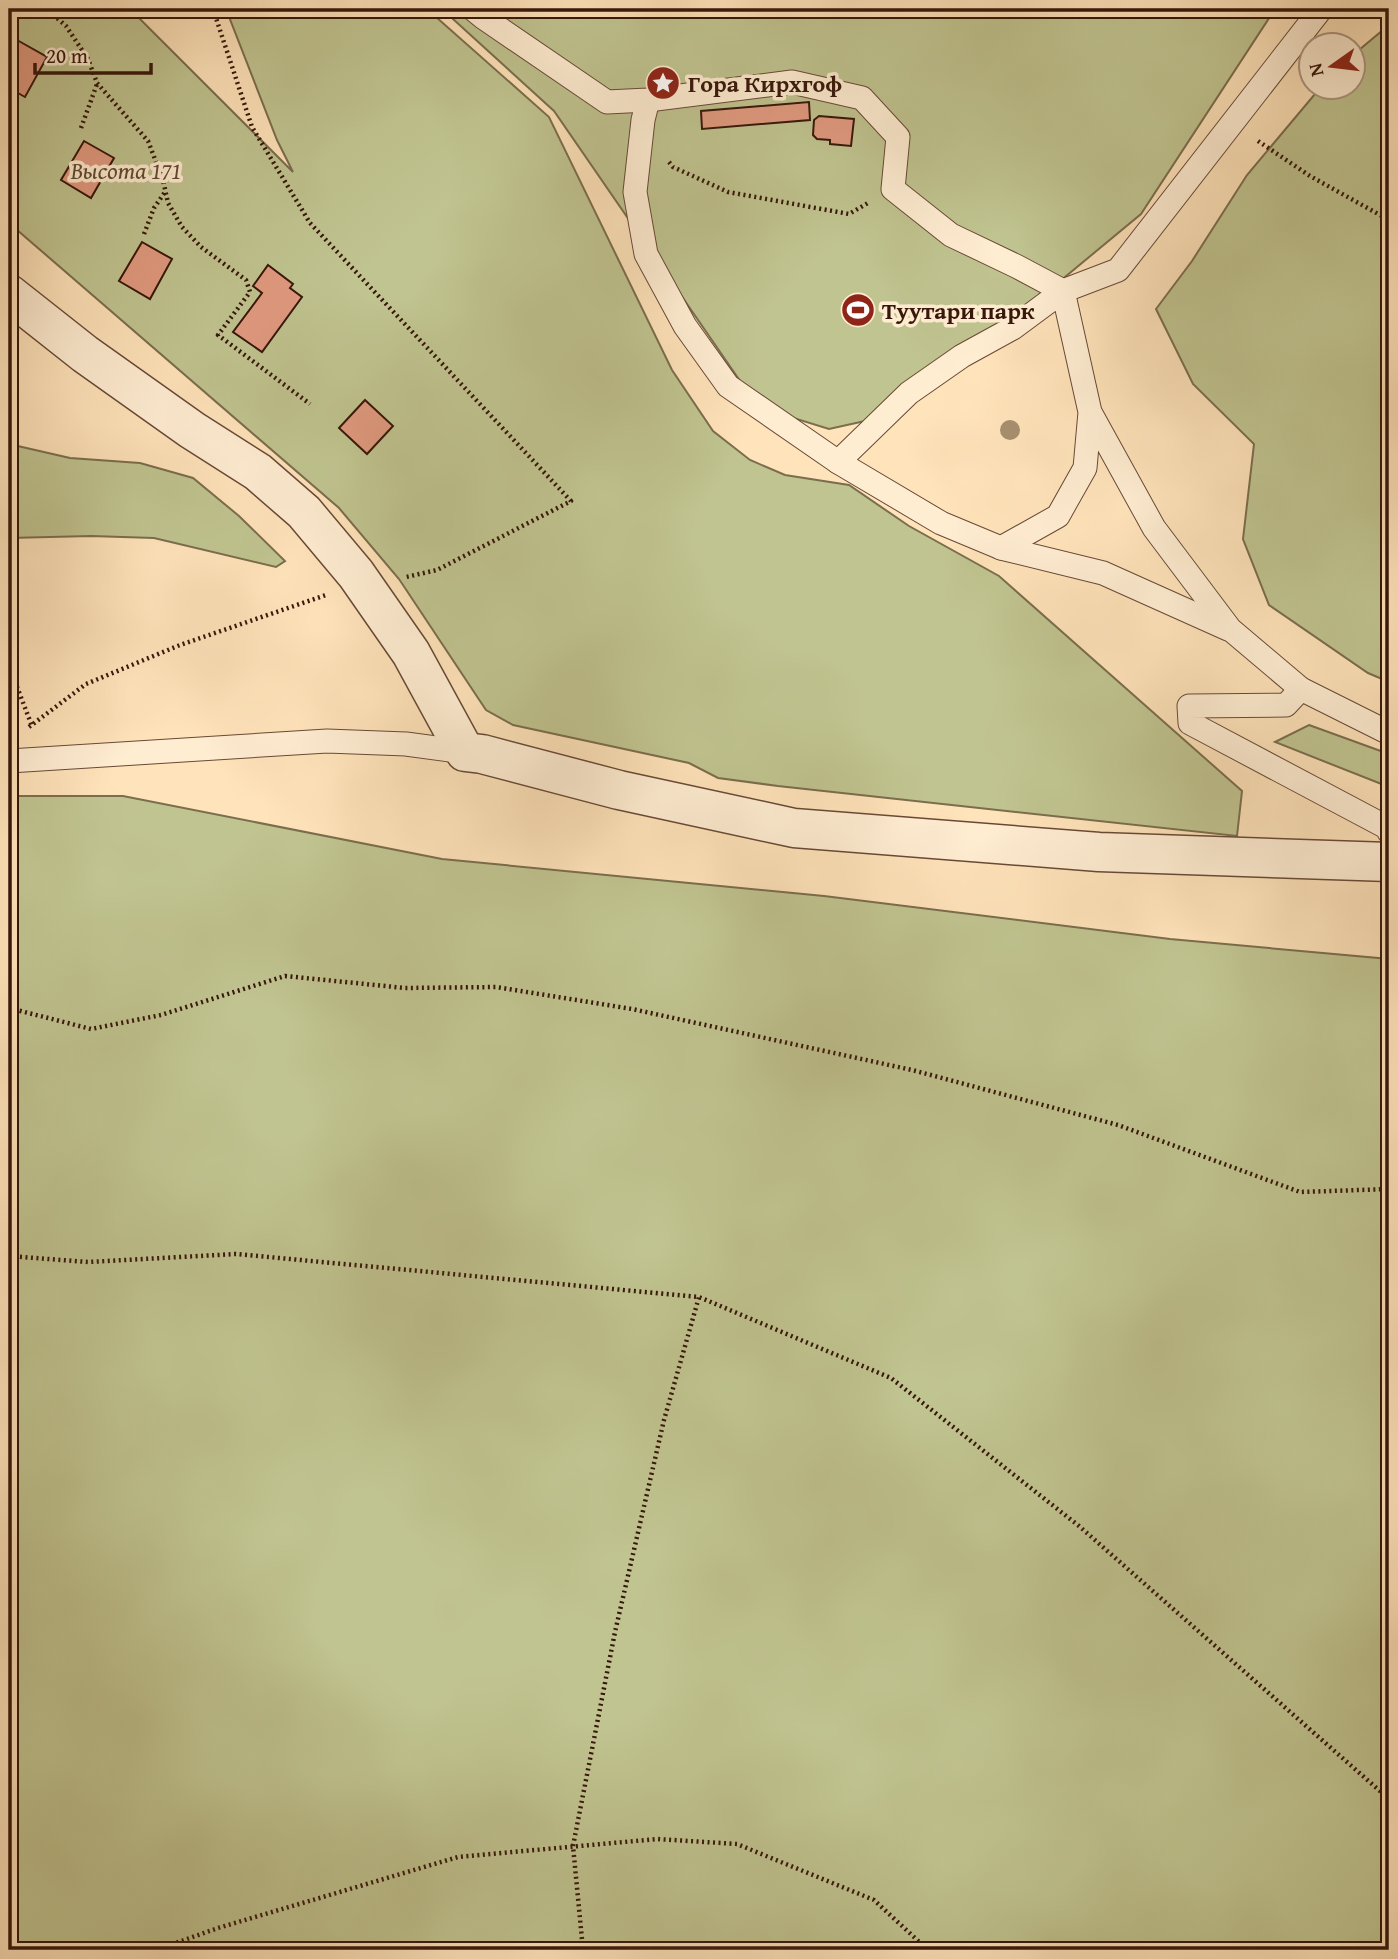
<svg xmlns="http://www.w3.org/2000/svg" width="1398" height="1959" font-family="'Gentium Book Plus',serif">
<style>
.green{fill:#c0c490;stroke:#7b6d4d;stroke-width:2}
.building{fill:#e19a80;stroke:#36160a;stroke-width:2}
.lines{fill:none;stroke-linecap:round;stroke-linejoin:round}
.lane-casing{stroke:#684936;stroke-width:25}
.street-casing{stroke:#684936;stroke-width:41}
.path{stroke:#36160a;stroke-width:4.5;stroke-dasharray:2 3.5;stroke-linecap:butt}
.lane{stroke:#ffedd2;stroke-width:23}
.street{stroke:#ffedd2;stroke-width:38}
.tree{fill:#a78f6f}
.labels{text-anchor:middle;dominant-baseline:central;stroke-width:7;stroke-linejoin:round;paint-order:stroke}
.poi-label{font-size:24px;font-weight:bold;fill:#36160a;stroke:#ffedd2;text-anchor:start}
.park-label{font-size:24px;font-style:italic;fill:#5f4a32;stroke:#ffedd2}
</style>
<rect width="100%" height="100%" fill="#ffe3ba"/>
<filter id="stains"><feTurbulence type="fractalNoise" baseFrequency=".00286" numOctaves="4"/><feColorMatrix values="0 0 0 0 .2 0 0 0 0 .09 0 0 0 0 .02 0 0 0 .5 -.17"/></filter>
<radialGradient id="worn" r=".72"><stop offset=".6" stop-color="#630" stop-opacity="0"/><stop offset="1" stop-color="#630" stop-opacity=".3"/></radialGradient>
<!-- green -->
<g class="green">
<path d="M 9,9 L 130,9 L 293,172 L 277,140 L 226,9 L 427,9 L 549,117 L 672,370 L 713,431 L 750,460 L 785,475 L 849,485 L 909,526 L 999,576 L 1242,791 L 1237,836 L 778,786 L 718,778 L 689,763 L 513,725 L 486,710 L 399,579 L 339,508 L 9,223 Z"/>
<path d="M 442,9 L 1275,9 L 1141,214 L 901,413 L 829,429 L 758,407 L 554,111 Z"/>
<path d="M 1389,25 L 1389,682 L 1368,673 L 1269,605 L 1243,539 L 1254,444 L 1193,384 L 1156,309 L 1192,261 L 1247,175 L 1320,88 L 1352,88 L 1353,55 Z"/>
<path d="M 9,444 L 70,458 L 140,463 L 193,478 L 239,516 L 285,561 L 276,567 L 154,538 L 91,536 L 9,538 Z"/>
<path d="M 1309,725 L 1389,754 L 1389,787 L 1275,742 Z"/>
<path d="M 9,796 L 123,796 L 442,859 L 824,896 L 1170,939 L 1389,959 L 1389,1950 L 9,1950 Z"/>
</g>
<!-- building -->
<g class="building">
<path d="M 17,40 L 47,57 L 25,97 L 9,88 L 9,54 Z"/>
<path d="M 809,102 L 810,120 L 702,129 L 701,111 Z"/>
<path d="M 819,116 L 854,119 L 851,146 L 830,144 L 830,140 L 817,139 L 813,135 L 814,120 Z"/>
<path d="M 84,141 L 114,158 L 91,198 L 61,180 Z"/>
<path d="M 142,242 L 172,259 L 150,299 L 119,281 Z"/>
<path d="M 268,265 L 293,284 L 290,288 L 302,297 L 262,352 L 233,332 L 262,293 L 253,286 Z"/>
<path d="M 365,400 L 393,426 L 367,454 L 339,428 Z"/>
</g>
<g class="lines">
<!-- lane casing -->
<g class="lane-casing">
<g id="lane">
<path d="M 473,9 L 484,18 L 607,102 L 648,100 L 792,82 L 862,98 L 898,137 L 893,189 L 951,235 L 1016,266 L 1063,291 L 1118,270 L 1321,9"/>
<path d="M 648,100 L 643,120 L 635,192 L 646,254 L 685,326 L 728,386 L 838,462"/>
<path d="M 1090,412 L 1085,468 L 1058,516 L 1001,548 L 941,523 L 838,462 L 909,393 L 962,356 L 1013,328 L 1063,291 L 1090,412 L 1154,528 L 1230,629 L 1301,689 L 1389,733"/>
<path d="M 1001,548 L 1103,573 L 1228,629"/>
<path d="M 1301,689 L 1286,705 L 1189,706 L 1190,723 L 1388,828 L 1389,832"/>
<path d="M 9,761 L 327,741 L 406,744 L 465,752"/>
</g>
</g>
<!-- street casing -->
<g class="street-casing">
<path id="street" d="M 9,294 L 85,354 L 192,430 L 258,472 L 304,512 L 356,574 L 411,653 L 465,752 L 482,754 L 619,790 L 794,828 L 1099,852 L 1389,862"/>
</g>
<!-- path -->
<g class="path">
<path d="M 44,9 L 48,10 L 66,26 L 88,59 L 97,83 L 148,141 L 163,180 L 168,203 L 182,227 L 201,247 L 246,280 L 250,292 L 218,335 L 310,404"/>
<path d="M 213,9 L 252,127 L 310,223 L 571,501 L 437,570 L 406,577"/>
<path d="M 81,128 L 97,84"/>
<path d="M 1258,141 L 1310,176 L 1389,220"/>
<path d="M 669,162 L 673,167 L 728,192 L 849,214 L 868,203"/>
<path d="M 144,234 L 154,208 L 165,192"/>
<path d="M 9,666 L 32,726"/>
<path d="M 29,727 L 86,684 L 180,645 L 326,595"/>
<path d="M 9,1008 L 91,1029 L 161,1015 L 285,976 L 405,988 L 496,987 L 632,1009 L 912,1070 L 1118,1125 L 1300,1192 L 1389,1189"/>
<path d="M 9,1256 L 88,1262 L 236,1254 L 699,1297 L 891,1378 L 1079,1526 L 1389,1799"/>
<path d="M 156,1950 L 218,1928 L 458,1857 L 657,1839 L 737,1844 L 874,1900 L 928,1950"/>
<path d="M 583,1950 L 573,1846 L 615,1632 L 664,1420 L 699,1297"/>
</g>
<!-- lane -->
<use href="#lane" class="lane"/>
<!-- street -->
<use href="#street" class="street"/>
</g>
<!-- trees -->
<circle class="tree" cx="1010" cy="430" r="10"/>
<!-- icons -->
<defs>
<g id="sight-disc" transform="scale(1.75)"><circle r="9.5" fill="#8f2418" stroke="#ffedd2"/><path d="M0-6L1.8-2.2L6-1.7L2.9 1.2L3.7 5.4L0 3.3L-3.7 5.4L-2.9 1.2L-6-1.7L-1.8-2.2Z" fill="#fff"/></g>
<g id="stadium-disc" transform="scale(1.75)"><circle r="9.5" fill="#8f2418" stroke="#ffedd2"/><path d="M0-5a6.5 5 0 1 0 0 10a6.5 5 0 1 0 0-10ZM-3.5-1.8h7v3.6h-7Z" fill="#fff"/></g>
</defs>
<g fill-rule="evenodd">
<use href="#sight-disc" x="663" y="83"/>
<use href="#stadium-disc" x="858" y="310"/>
</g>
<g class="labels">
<!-- poi labels -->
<g class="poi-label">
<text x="688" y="83">Гора Кирхгоф</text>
<text x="882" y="310">Туутари парк</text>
</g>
<!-- park labels -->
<g class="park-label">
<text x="126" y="170">Высота 171</text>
</g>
</g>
<!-- margin -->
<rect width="1398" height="1959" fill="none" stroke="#ffe3ba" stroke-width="35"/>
<rect x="10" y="10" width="1377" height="1938" fill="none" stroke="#36160a" stroke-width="3.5"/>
<rect x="18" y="18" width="1363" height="1924" fill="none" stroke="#36160a" stroke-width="2"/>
<!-- north arrow -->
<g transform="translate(1332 66) rotate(256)"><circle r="33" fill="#ffedd2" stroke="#af9782" stroke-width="2"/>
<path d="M0-5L12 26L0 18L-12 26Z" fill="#8f2418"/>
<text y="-10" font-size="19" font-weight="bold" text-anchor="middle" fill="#36160a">N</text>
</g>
<!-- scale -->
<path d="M35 63v10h116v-10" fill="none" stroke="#36160a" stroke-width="3.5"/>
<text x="46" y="63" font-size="21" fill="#36160a" stroke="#ffedd2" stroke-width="5" paint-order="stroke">20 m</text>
<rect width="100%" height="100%" filter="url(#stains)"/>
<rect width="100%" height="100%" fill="url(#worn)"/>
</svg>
